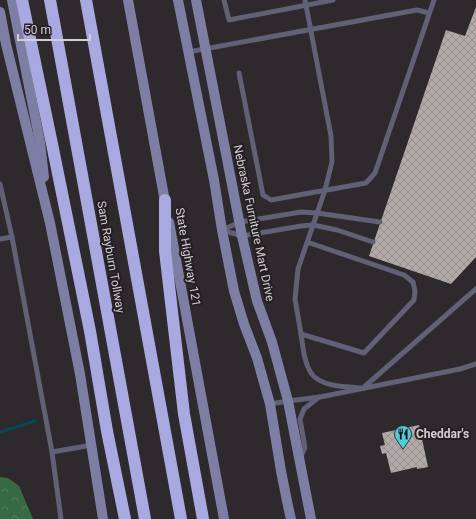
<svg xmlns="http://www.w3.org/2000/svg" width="476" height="519" font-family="Roboto,sans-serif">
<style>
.forest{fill:url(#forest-crowns)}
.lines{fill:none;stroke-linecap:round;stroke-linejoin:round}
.stream{stroke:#044958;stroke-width:3}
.building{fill:url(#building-cross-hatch)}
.lane{stroke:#606077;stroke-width:5}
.secondary{stroke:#7d7ea3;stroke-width:10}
.highway{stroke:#a9a9e2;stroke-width:12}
.labels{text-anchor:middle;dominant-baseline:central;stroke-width:4;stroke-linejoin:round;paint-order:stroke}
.street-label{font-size:12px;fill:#d3d0d3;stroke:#241f23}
.poi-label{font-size:12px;font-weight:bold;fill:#d3d0d3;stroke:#241f23;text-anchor:start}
</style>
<defs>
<pattern id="forest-crowns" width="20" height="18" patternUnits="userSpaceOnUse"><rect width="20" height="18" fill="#366944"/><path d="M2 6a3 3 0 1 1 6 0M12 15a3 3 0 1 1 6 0" fill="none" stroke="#527d5e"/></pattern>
<pattern id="building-cross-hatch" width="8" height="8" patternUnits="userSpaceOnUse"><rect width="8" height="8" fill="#b2aaa8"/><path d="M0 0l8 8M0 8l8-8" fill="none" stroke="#958f8e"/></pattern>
</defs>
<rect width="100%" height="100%" fill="#2d292d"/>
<!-- forest -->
<path class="forest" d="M 0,477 L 8,478 L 19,486 L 33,519 L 0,519 Z"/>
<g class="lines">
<!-- stream -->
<path class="stream" d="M 0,432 L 35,421"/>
</g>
<!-- building -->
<g class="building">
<path d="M 476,7 L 476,257 L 451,284 L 369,256 L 446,30 L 465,36 Z"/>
<path d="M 419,425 L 428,467 L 417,469 L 417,467 L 391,473 L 386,453 L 382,454 L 380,446 L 385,445 L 382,433 Z"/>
</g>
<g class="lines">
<!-- lane -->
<g class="lane">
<path d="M 224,0 L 229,20 L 333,0"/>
<path d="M 305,0 L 331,136 L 332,162 L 325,190 L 298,269 L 295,299 L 301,334 L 364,353 L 414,300 L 415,291 L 413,282 L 404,275 L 307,242"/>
<path d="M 188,52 L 417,10 L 429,13"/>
<path d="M 239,73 L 263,195 L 271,200 L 366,183 L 375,173 L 434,0"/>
<path d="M 0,184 L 12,237 L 52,452 L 61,519"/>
<path d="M 222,230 L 240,222 L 301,212 L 317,213 L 380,222"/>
<path d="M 222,230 L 242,236 L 301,226 L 313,225 L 337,230 L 373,242"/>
<path d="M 0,239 L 12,237"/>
<path d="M 301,334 C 303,347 304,362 311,373 C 320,387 348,387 363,388 L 476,289"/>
<path d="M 270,404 L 288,401 L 320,397 L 460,369 L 476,364"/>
<path d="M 52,452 L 92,445"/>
<path d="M 300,458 L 305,448 L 300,419 L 304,409 L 319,397"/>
</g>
<!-- secondary -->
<g class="secondary">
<path d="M 12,0 L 40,142 L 44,177"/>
<path d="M 128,0 L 166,207"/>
<path d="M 178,0 L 214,180 L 222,230 L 234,291 L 244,324 L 257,358 L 270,404 L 281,471 L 288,506 L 291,519"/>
<path d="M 196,0 L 242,236 L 257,301 L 272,342 L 288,401 L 311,519"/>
<path d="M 0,12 L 6,44 L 50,223 L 80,374 L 103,519"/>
<path d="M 169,222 L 224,519"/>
</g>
<!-- highway -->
<g class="highway">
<path d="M 22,0 L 51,139 L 90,331 L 107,431 L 125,519"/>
<path d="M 50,0 L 145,519"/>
<path d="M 86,0 L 181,519"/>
<path d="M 165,200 L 165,251 L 184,414 L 203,519"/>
</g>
</g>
<!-- icons -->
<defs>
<g id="restaurant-pin" transform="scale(0.9)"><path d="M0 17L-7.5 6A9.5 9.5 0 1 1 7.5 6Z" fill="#53cbdb" stroke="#241f23"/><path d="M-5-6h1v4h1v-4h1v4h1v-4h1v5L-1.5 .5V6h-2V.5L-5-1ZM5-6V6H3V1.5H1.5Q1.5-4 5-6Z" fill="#111"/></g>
</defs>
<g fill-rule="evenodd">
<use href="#restaurant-pin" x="403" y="434"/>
</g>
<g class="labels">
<!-- street labels -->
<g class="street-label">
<text transform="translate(254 223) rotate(78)">Nebraska Furniture Mart Drive</text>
<text transform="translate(111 257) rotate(80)">Sam Rayburn Tollway</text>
<text transform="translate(188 257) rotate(80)">State Highway 121</text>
</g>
<!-- poi labels -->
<g class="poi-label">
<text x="416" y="434">Cheddar's</text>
</g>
</g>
<!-- scale -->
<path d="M18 34v6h72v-6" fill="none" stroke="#d3d0d3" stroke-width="2"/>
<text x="24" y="34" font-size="12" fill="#d3d0d3" stroke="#241f23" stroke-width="3" paint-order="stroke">50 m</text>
</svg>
